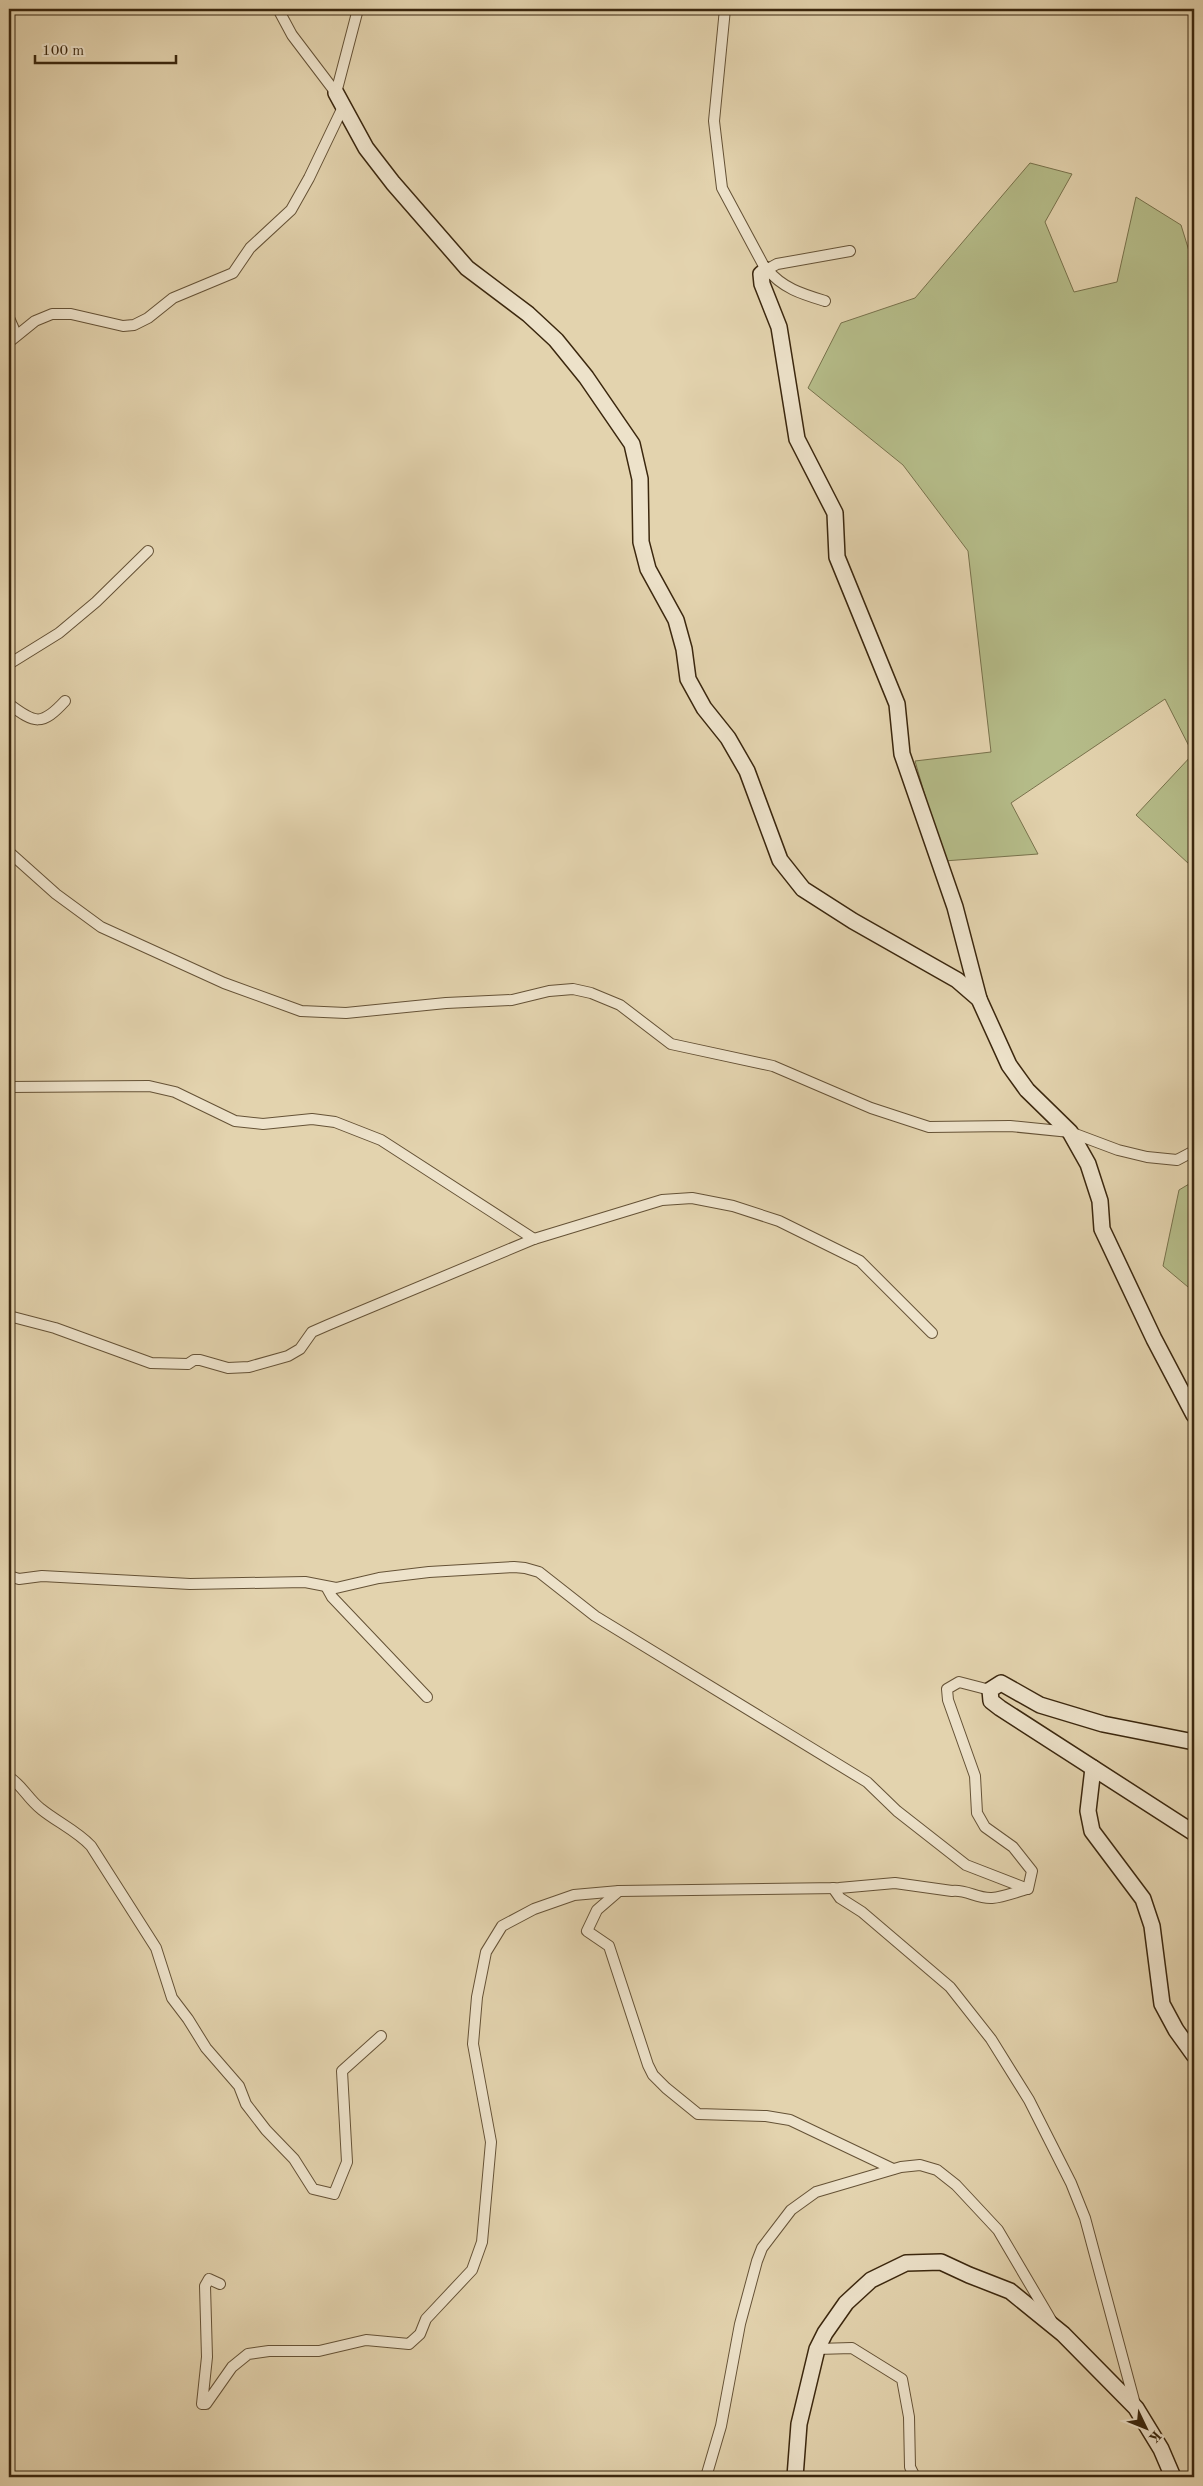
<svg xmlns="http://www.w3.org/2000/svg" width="1203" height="2486" font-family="'Old Standard TT',serif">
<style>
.green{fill:#b5bc89;stroke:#78724c}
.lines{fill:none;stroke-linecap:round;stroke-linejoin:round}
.street-casing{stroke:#655236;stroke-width:12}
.secondary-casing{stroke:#3b270e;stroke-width:18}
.street{stroke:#ede2ca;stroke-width:10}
.secondary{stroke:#ede2ca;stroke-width:15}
</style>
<rect width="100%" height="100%" fill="#e3d3ae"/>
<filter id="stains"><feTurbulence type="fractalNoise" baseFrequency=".004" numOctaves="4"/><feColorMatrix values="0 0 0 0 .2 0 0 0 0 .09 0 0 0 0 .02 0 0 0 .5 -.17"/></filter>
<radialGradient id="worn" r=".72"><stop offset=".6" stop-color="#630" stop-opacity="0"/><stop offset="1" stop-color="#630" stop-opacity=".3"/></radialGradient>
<!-- green -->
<g class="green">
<path d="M 1030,163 L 1072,174 L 1045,222 L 1074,292 L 1117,282 L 1136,197 L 1181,225 L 1194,267 L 1194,861 L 1189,864 L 1136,815 L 1193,754 L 1165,699 L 1011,803 L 1038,854 L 944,861 L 915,761 L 991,752 L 968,551 L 903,465 L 808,388 L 841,323 L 915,298 Z"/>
<path d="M 1194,1181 L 1194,1292 L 1163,1266 L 1179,1190 Z"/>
</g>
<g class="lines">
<!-- street casing -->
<g class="street-casing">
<g id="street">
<path d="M 278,9 L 292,35 L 336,93"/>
<path d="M 725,9 L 714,121 L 722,188 L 766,270 L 777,264 L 850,251"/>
<path d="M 336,93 L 358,9"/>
<path d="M 767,269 C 782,288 802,294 825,301"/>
<path d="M 9,318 L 16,334"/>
<path d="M 9,342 L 35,321 L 52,314 L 71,314 L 123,326 L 134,325 L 148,318 L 173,298 L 233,273 L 250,248 L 291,210 L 309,178 L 343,107"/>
<path d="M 9,664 L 59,633 L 96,602 L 148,551"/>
<path d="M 9,704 C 35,724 42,726 65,701"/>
<path d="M 9,852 L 56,894 L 101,927 L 224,983 L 301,1011 L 346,1013 L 446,1003 L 512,1000 L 549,991 L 573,989 L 591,993 L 620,1005 L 671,1044 L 773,1066 L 871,1108 L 929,1127 L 1010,1126 L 1070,1132 L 1118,1150 L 1147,1157 L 1177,1160 L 1194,1151"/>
<path d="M 9,1087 L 149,1086 L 175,1092 L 235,1121 L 263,1124 L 312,1119 L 335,1122 L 381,1140 L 534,1239"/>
<path d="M 9,1316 L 55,1328 L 151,1363 L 188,1364 L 194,1360 L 200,1360 L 228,1368 L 249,1367 L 288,1356 L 300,1349 L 312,1332 L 328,1325 L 534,1239 L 662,1200 L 692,1198 L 733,1206 L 779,1221 L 860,1261 L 932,1333"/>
<path d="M 9,1576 L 19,1579 L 42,1576 L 190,1584 L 305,1582 L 336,1588 L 379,1578 L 429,1572 L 514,1567 L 525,1568 L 539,1572 L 595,1616 L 867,1782 L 897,1811 L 966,1865 L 1028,1889 L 1032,1871 L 1013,1847 L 985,1827 L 977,1813 L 975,1776 L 948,1700 L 947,1689 L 959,1682 L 990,1690"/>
<path d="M 327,1588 L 332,1597 L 427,1697"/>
<path d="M 9,1777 C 22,1785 28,1799 41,1809 C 57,1822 77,1831 91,1846 L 156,1948 L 172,1998 L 188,2019 L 206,2048 L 239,2086 L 246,2104 L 266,2130 L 294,2159 L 313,2189 L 334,2194 L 347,2162 L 342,2071 L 381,2036"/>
<path d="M 833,1888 L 840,1898 L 862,1912 L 950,1987 L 991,2039 L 1029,2100 L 1071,2183 L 1085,2218 L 1135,2404"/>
<path d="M 619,1891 L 597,1910 L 587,1931 L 609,1946 L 648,2065 L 653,2075 L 666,2088 L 698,2114 L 766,2116 L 790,2120 L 893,2169"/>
<path d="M 220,2284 L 209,2279 L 205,2286 L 207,2357 L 202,2404 L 206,2404 L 232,2367 L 248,2354 L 269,2351 L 319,2351 L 366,2340 L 409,2344 L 420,2334 L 426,2319 L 472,2270 L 482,2242 L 491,2142 L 473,2044 L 477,1997 L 486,1952 L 502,1926 L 534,1909 L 574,1895 L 619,1891 L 839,1888 L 895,1883 L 952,1891 C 966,1889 977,1899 992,1898 C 1003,1897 1016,1892 1027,1889"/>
<path d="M 817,2349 L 852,2348 L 902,2379 L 909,2417 L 910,2467 L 915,2477"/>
<path d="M 706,2477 L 721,2426 L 740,2324 L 757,2261 L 762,2248 L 791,2210 L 816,2192 L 901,2167 L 920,2165 L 937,2170 L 956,2185 L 998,2230 L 1051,2320"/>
</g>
</g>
<!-- secondary casing -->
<g class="secondary-casing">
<g id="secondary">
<path d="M 336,93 L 366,148 L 393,183 L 467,268 L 528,314 L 556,340 L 586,377 L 632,444 L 640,479 L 641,542 L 648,569 L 676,620 L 684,649 L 688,679 L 704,708 L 728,738 L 747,771 L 780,860 L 803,889 L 853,921 L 957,980 L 979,999 L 1009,1065 L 1027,1090 L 1070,1132 L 1088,1164 L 1100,1201 L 1102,1229 L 1154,1339 L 1194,1415"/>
<path d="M 766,270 L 761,274 L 762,284 L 779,327 L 797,439 L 835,513 L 837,557 L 897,704 L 902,754 L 955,907 L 979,999"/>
<path d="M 1194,1742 L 1103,1724 L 1040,1705 L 1001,1683 L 990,1690 L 991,1701 L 1000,1708 L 1194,1833"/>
<path d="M 1093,1768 L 1088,1811 L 1092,1831 L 1143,1899 L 1152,1926 L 1162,2004 L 1176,2030 L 1194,2055"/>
<path d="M 795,2477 L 799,2424 L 817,2349 L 825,2333 L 846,2303 L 871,2280 L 906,2263 L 941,2262 L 969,2275 L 1010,2291 L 1063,2334 L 1136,2408 L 1161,2449 L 1173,2477"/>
</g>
</g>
<!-- street -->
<use href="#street" class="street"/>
<!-- secondary -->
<use href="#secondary" class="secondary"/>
</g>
<!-- margin -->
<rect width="1203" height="2486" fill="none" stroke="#e3d3ae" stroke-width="30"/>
<rect x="10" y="10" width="1183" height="2466" fill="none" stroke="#3b270e" stroke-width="2.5"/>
<rect x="15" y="15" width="1173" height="2456" fill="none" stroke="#3b270e"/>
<!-- north arrow -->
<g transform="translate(1146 2428) rotate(133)" stroke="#ede2ca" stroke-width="4" paint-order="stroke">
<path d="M0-4L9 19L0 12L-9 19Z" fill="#3b270e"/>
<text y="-8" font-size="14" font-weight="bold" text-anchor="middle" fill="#3b270e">K</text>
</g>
<!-- scale -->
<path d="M35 55v8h141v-8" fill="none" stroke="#3b270e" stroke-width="2.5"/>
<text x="42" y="55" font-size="15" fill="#3b270e" stroke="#ede2ca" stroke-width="4" paint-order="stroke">100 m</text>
<rect width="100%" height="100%" filter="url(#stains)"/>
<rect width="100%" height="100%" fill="url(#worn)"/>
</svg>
